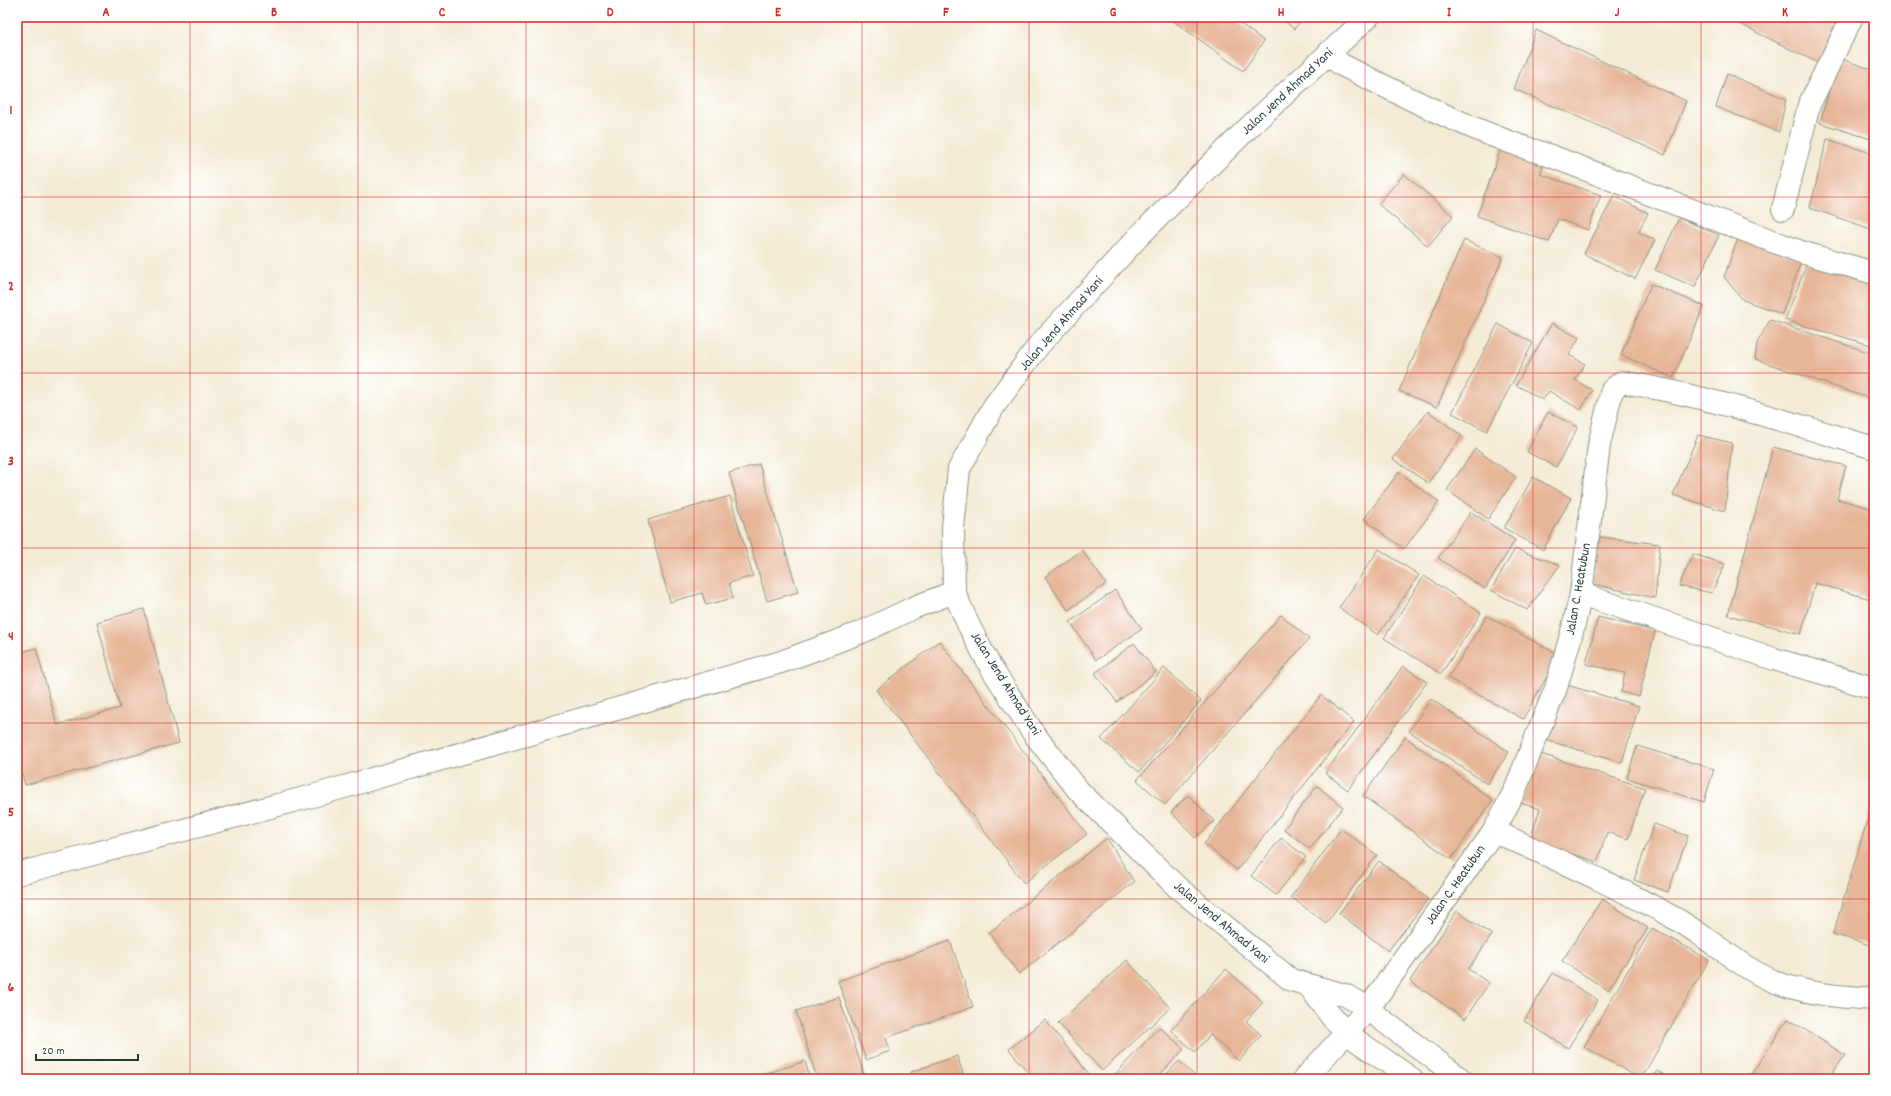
<svg xmlns="http://www.w3.org/2000/svg" width="1891" height="1096" font-family="Dekko,sans-serif">
<style>
.building{fill:#e7b698}
.lines{fill:none;stroke-linecap:round;stroke-linejoin:round}
.minor-casing{stroke:#8a9484;stroke-width:24}
.major-casing{stroke:#8a9484;stroke-width:24}
.minor{stroke:#fff;stroke-width:22}
.major{stroke:#fff;stroke-width:22}
.grid{fill:none;stroke:#d62828;stroke-width:1;stroke-opacity:0.55}
.labels{text-anchor:middle;dominant-baseline:central;stroke-width:3;stroke-linejoin:round;paint-order:stroke}
.street-label{font-size:14px;fill:#1f3d34;stroke:#fff}
.neatline{fill:none;stroke:#d62828;stroke-width:1.5}
.grid-label{font-size:13px;text-anchor:middle;font-weight:bold;fill:#d62828}
</style>
<rect width="100%" height="100%" fill="#fff"/>
<filter id="ink" filterUnits="userSpaceOnUse"><feTurbulence type="fractalNoise" baseFrequency=".025" numOctaves="2"/><feDisplacementMap in="SourceGraphic" scale="8" xChannelSelector="R" yChannelSelector="G"/><feConvolveMatrix kernelMatrix="1 2 1 2 8 2 1 2 1" color-interpolation-filters="sRGB"/></filter>
<filter id="wash" filterUnits="userSpaceOnUse"><feTurbulence type="fractalNoise" baseFrequency=".012" numOctaves="4" result="noise"/><feDisplacementMap in="SourceGraphic" scale="16" xChannelSelector="R" yChannelSelector="G"/><feGaussianBlur stdDeviation="0.9" result="paint"/><feColorMatrix in="noise" values="0 0 0 0 0 0 0 0 0 0 0 0 0 0 0 0 0 1.4 0 .05"/><feComposite in="paint" operator="in"/></filter>
<g filter="url(#wash)">
<rect width="100%" height="100%" fill="#f4ebd5"/>
<g id="blocks">
<!-- building -->
<g class="building">
<path d="M 1168,17 L 1231,17 L 1264,41 L 1243,71 Z"/>
<path d="M 1280,17 L 1304,17 L 1294,29 Z"/>
<path d="M 1731,17 L 1838,17 L 1818,63 L 1730,19 Z"/>
<path d="M 1536,30 L 1686,101 L 1665,155 L 1514,89 Z"/>
<path d="M 1838,58 L 1874,70 L 1874,140 L 1820,123 Z"/>
<path d="M 1727,74 L 1786,99 L 1779,132 L 1716,107 Z"/>
<path d="M 1827,139 L 1874,154 L 1874,230 L 1810,208 Z"/>
<path d="M 1503,143 L 1545,159 L 1540,174 L 1601,195 L 1588,230 L 1558,219 L 1549,242 L 1477,216 Z"/>
<path d="M 1404,174 L 1453,216 L 1428,246 L 1378,204 Z"/>
<path d="M 1614,196 L 1648,213 L 1638,232 L 1655,240 L 1635,279 L 1584,254 Z"/>
<path d="M 1679,218 L 1719,235 L 1695,287 L 1655,270 Z"/>
<path d="M 1739,236 L 1802,259 L 1782,314 L 1743,300 L 1724,277 Z"/>
<path d="M 1464,240 L 1503,257 L 1437,407 L 1399,391 Z"/>
<path d="M 1807,263 L 1874,280 L 1874,346 L 1785,320 Z"/>
<path d="M 1651,284 L 1704,306 L 1673,378 L 1621,355 Z"/>
<path d="M 1770,320 L 1874,354 L 1874,400 L 1755,359 L 1757,343 Z"/>
<path d="M 1552,323 L 1579,338 L 1569,355 L 1585,364 L 1575,380 L 1592,390 L 1581,410 L 1549,391 L 1543,400 L 1516,385 Z"/>
<path d="M 1498,324 L 1533,343 L 1487,431 L 1452,413 Z"/>
<path d="M 1428,411 L 1462,436 L 1428,483 L 1393,459 Z"/>
<path d="M 1548,412 L 1578,427 L 1556,467 L 1527,452 Z"/>
<path d="M 1698,435 L 1732,443 L 1725,511 L 1673,495 Z"/>
<path d="M 1773,447 L 1846,466 L 1837,499 L 1874,509 L 1874,600 L 1815,583 L 1801,634 L 1728,615 Z"/>
<path d="M 1475,449 L 1516,477 L 1488,519 L 1447,490 Z"/>
<path d="M 759,464 L 798,592 L 767,601 L 729,473 Z"/>
<path d="M 1399,472 L 1439,502 L 1404,549 L 1364,519 Z"/>
<path d="M 1533,477 L 1571,498 L 1543,550 L 1504,528 Z"/>
<path d="M 730,496 L 753,576 L 729,583 L 733,598 L 706,605 L 702,593 L 670,602 L 648,520 Z"/>
<path d="M 1471,512 L 1515,540 L 1485,589 L 1438,558 Z"/>
<path d="M 1600,537 L 1660,544 L 1655,598 L 1592,584 Z"/>
<path d="M 1379,549 L 1419,575 L 1378,635 L 1339,608 Z"/>
<path d="M 1515,549 L 1560,565 L 1527,610 L 1491,590 Z"/>
<path d="M 1082,550 L 1106,584 L 1068,610 L 1045,577 Z"/>
<path d="M 1693,554 L 1725,564 L 1712,593 L 1679,586 Z"/>
<path d="M 1424,576 L 1481,613 L 1441,674 L 1384,638 Z"/>
<path d="M 1115,590 L 1142,629 L 1096,660 L 1070,622 Z"/>
<path d="M 144,609 L 179,743 L 25,785 L 21,770 L 17,771 L 17,653 L 36,648 L 57,725 L 120,708 L 97,622 Z"/>
<path d="M 1281,615 L 1309,639 L 1165,805 L 1137,780 Z"/>
<path d="M 1487,616 L 1559,655 L 1523,719 L 1448,678 Z"/>
<path d="M 1598,617 L 1655,631 L 1639,697 L 1621,692 L 1625,673 L 1586,664 Z"/>
<path d="M 939,641 L 1087,834 L 1024,883 L 876,690 Z"/>
<path d="M 1134,643 L 1156,672 L 1117,702 L 1095,673 Z"/>
<path d="M 1403,666 L 1427,682 L 1348,790 L 1325,773 Z"/>
<path d="M 1164,668 L 1201,701 L 1139,772 L 1101,739 Z"/>
<path d="M 1563,684 L 1639,706 L 1622,763 L 1546,740 Z"/>
<path d="M 1321,695 L 1354,722 L 1237,870 L 1204,844 Z"/>
<path d="M 1431,699 L 1509,752 L 1487,784 L 1409,731 Z"/>
<path d="M 1405,737 L 1493,800 L 1451,859 L 1363,796 Z"/>
<path d="M 1637,746 L 1714,769 L 1704,802 L 1627,778 Z"/>
<path d="M 1538,753 L 1645,788 L 1628,839 L 1607,832 L 1597,862 L 1530,840 L 1540,809 L 1521,803 Z"/>
<path d="M 1874,763 L 1874,777 L 1870,776 Z"/>
<path d="M 1317,786 L 1343,807 L 1310,849 L 1284,829 Z"/>
<path d="M 1188,795 L 1214,821 L 1195,838 L 1171,812 Z"/>
<path d="M 1874,798 L 1874,945 L 1873,946 L 1833,934 Z"/>
<path d="M 1654,824 L 1688,836 L 1668,892 L 1634,880 Z"/>
<path d="M 1341,829 L 1377,855 L 1326,923 L 1291,897 Z"/>
<path d="M 1107,838 L 1134,882 L 1019,974 L 989,933 Z"/>
<path d="M 1281,838 L 1306,857 L 1276,895 L 1251,876 Z"/>
<path d="M 1379,861 L 1428,899 L 1388,951 L 1339,913 Z"/>
<path d="M 1602,899 L 1648,928 L 1608,990 L 1562,961 Z"/>
<path d="M 1457,911 L 1492,935 L 1468,969 L 1489,983 L 1465,1019 L 1410,981 Z"/>
<path d="M 1652,928 L 1709,960 L 1641,1079 L 1584,1047 Z"/>
<path d="M 950,941 L 973,1007 L 886,1038 L 890,1051 L 866,1060 L 838,981 Z"/>
<path d="M 1127,960 L 1170,1008 L 1102,1071 L 1058,1023 Z"/>
<path d="M 1226,969 L 1263,1002 L 1246,1021 L 1261,1035 L 1239,1061 L 1210,1035 L 1195,1052 L 1171,1030 Z"/>
<path d="M 1553,973 L 1598,1000 L 1568,1048 L 1524,1021 Z"/>
<path d="M 839,997 L 865,1077 L 858,1079 L 817,1079 L 796,1011 Z"/>
<path d="M 1788,1019 L 1845,1055 L 1829,1079 L 1748,1079 Z"/>
<path d="M 1045,1020 L 1093,1079 L 1033,1079 L 1009,1049 Z"/>
<path d="M 1159,1027 L 1184,1049 L 1156,1079 L 1111,1079 Z"/>
<path d="M 957,1056 L 965,1079 L 913,1079 L 911,1072 Z"/>
<path d="M 805,1061 L 810,1079 L 750,1079 Z"/>
<path d="M 1179,1061 L 1198,1079 L 1162,1079 Z"/>
<path d="M 1657,1071 L 1671,1079 L 1652,1079 Z"/>
</g>
</g>
</g>
<g filter="url(#ink)">
<use href="#blocks" fill-opacity="0" stroke="#8a9484" stroke-width="1"/>
<g class="lines">
<!-- minor casing -->
<g class="minor-casing">
<g id="minor">
<path d="M 1329,52 L 1340,64 C 1408,98 1475,133 1548,155 L 1801,252 L 1874,273"/>
<path d="M 1783,209 L 1809,105 L 1852,17"/>
<path d="M 1581,594 L 1774,659 L 1874,688"/>
<path d="M 1494,831 C 1555,859 1617,886 1676,919 C 1713,940 1746,974 1787,986 C 1816,995 1845,997 1874,999"/>
<path d="M 17,874 L 316,795 L 781,662 L 862,632 L 915,607 L 954,592"/>
<path d="M 1304,1079 L 1368,1009 L 1494,831 L 1514,792 L 1556,688 L 1573,628 L 1581,594 L 1599,445 L 1612,390 L 1622,382 C 1708,396 1791,423 1874,448"/>
</g>
</g>
<!-- major casing -->
<g class="major-casing">
<g id="major">
<path d="M 1368,17 L 1247,129 L 1138,237 L 1039,345 L 994,406 L 959,469 L 953,527 L 954,592 L 969,626 L 990,666 L 1034,734 L 1079,791 L 1177,887 L 1291,980 L 1345,995 L 1358,1002 L 1461,1079"/>
<path d="M 1309,986 L 1331,1016 L 1346,1033 L 1412,1079"/>
</g>
</g>
<!-- minor -->
<use href="#minor" class="minor"/>
<!-- major -->
<use href="#major" class="major"/>
</g>
</g>
<!-- grid -->
<path class="grid" d="M 190,17 L 190,1079M 358,17 L 358,1079M 526,17 L 526,1079M 694,17 L 694,1079M 862,17 L 862,1079M 1029,17 L 1029,1079M 1197,17 L 1197,1079M 1365,17 L 1365,1079M 1533,17 L 1533,1079M 1701,17 L 1701,1079M 17,197 L 1874,197M 17,373 L 1874,373M 17,548 L 1874,548M 17,723 L 1874,723M 17,899 L 1874,899"/>
<g class="labels">
<!-- street labels -->
<g class="street-label">
<text transform="translate(1288 92) rotate(-43)">Jalan Jend Ahmad Yani</text>
<text transform="translate(1062 324) rotate(-49)">Jalan Jend Ahmad Yani</text>
<text transform="translate(1579 589) rotate(-80)">Jalan C. Heatubun</text>
<text transform="translate(1005 684) rotate(58)">Jalan Jend Ahmad Yani</text>
<text transform="translate(1456 885) rotate(-55)">Jalan C. Heatubun</text>
<text transform="translate(1221 923) rotate(40)">Jalan Jend Ahmad Yani</text>
</g>
</g>
<!-- margin -->
<rect width="1891" height="1096" fill="none" stroke="#fff" stroke-width="44"/>
<!-- scale -->
<path d="M36 1054v6h102v-6" fill="none" stroke="#1f3d34" stroke-width="2"/>
<text x="42" y="1054" font-size="12" fill="#1f3d34" stroke="#ffffff" stroke-width="3" paint-order="stroke">20 m</text>
<rect x="22" y="22" width="1847" height="1052" class="neatline"/>
<g class="grid-label">
<text x="106" y="16">A</text>
<text x="274" y="16">B</text>
<text x="442" y="16">C</text>
<text x="610" y="16">D</text>
<text x="778" y="16">E</text>
<text x="946" y="16">F</text>
<text x="1113" y="16">G</text>
<text x="1281" y="16">H</text>
<text x="1449" y="16">I</text>
<text x="1617" y="16">J</text>
<text x="1785" y="16">K</text>
<text x="11" y="114">1</text>
<text x="11" y="290">2</text>
<text x="11" y="465">3</text>
<text x="11" y="640">4</text>
<text x="11" y="816">5</text>
<text x="11" y="991">6</text>
</g>
</svg>
